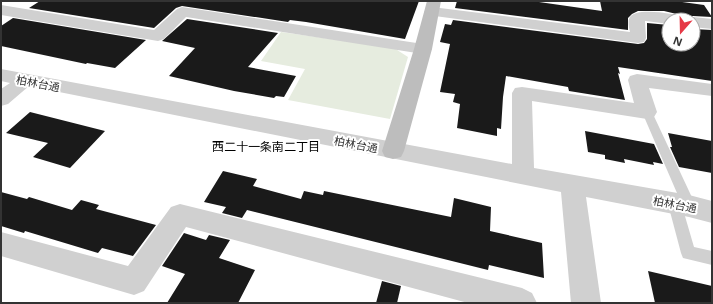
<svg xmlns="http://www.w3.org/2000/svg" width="713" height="304" font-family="'Open Sans','Noto Sans JP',sans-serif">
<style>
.green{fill:#e6ecdf}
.building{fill:#1a1a1a}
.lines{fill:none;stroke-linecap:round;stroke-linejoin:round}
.lane{fill:#d0d0d0;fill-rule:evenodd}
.street{fill:#d0d0d0;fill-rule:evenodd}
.secondary{fill:#bdbdbd;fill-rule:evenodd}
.labels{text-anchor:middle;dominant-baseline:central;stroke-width:4;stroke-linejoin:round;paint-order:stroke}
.street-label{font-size:11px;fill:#333;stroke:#fff}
.neighbourhood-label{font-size:12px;fill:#000;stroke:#fff}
</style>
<rect width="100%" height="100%" fill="#fff"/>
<!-- green -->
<path class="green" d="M 281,32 L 394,48 L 408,57 L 390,119 L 288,100 L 305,69 L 261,61 Z"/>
<!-- building -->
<g class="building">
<path d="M 40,1 L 329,2 L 419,1 L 405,39 L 306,22 L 290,20 L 288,22 L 182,6 L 176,8 L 154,28 L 29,8 Z"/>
<path d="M 457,1 L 532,1 L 602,11 L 600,1 L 675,1 L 704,5 L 712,17 L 693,16 L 688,18 L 685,16 L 664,11 L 638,11 L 632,14 L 628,18 L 628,30 L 455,8 Z"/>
<path d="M 13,18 L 146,40 L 115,68 L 87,63 L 86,64 L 1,46 L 1,26 Z"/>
<path d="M 187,19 L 278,33 L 248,67 L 296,76 L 284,97 L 276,96 L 274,98 L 234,91 L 169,76 L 195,48 L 162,41 Z"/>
<path d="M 453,20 L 638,44 L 644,43 L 647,39 L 647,23 L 669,25 L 669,44 L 693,44 L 693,29 L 712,30 L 712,81 L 618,67 L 620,74 L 618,73 L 625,100 L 569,91 L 568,87 L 506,76 L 503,97 L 501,129 L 497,128 L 497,136 L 457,128 L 460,104 L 453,102 L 455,94 L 440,92 L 450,44 L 440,42 L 445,24 L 451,25 Z"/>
<path d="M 30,112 L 105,131 L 70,168 L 33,157 L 48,143 L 6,133 Z"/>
<path d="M 585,131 L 654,144 L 663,164 L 653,162 L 654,165 L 624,159 L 625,163 L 605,159 L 605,155 L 588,152 Z"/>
<path d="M 668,133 L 712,141 L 712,173 L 679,167 L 670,147 L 672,147 Z"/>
<path d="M 223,171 L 257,179 L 253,186 L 301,199 L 304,191 L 323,195 L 324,191 L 451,217 L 454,198 L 491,207 L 490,231 L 542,243 L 544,278 L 489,265 L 488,270 L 247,210 L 242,218 L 222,213 L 226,207 L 204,202 Z"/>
<path d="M 1,192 L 27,199 L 29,197 L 72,210 L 81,200 L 99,205 L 96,209 L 156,225 L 133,256 L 102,248 L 98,253 L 25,231 L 24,233 L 1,226 Z"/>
<path d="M 184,233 L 206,240 L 209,235 L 230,240 L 219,258 L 255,270 L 238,303 L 167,303 L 185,274 L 162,266 Z"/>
<path d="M 648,271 L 712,286 L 712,303 L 655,303 Z"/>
<path d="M 382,281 L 401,286 L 397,303 L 376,303 Z"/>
</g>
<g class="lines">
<!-- lane -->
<path class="lane" d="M 647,108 L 651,109 L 652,112 L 696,206 L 694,210 L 689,212 L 684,210 L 682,206 L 694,247 L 712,251 L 712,265 L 683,258 L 681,253 L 668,204 L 670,200 L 675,198 L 680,200 L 642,112 L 643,109 Z"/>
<!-- street -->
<g class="street">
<path d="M 1,5 L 154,30 L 177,9 L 182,7 L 423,44 L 429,45 L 432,49 L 429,53 L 423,54 L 186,17 L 164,39 L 158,41 L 1,15 Z"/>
<path d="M 432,7 L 630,32 C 629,28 628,23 629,19 C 633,6 675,14 685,17 L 687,20 L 693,17 L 712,19 L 712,29 L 693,27 L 693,20 L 669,20 L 669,24 L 646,21 L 645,21 L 646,38 L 644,42 L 638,43 L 427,15 L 424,12 L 427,9 Z"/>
<path d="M 1,69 L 512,164 L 512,93 L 515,88 L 522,87 L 634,103 L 628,80 L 630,76 L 637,74 L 712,84 L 712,96 L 649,88 L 657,112 L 654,117 L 647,119 L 532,101 L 534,168 L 689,195 L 712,201 L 712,223 L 689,217 L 586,197 L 601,303 L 571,303 L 561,192 L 29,86 L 8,104 L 1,106 L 1,89 L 10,83 L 1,81 Z"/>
<path d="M 180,204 L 522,288 L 532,293 L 537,303 L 468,303 L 186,227 L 144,291 L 134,295 L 1,256 L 1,232 L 128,266 L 171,207 Z"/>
</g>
<!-- secondary -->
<path class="secondary" d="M 427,1 L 441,1 L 432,49 L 404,151 L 401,157 L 393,159 L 385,157 L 382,151 L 414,49 Z"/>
</g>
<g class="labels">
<!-- street labels -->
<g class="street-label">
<text transform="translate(38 83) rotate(11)">柏林台通</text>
<text transform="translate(356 144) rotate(11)">柏林台通</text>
<text transform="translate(675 204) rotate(11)">柏林台通</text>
</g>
<!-- neighbourhood labels -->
<g class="neighbourhood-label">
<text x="266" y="146">西二十一条南二丁目</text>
</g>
</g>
<!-- border -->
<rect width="713" height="304" fill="none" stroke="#333333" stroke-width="4"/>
<!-- north arrow -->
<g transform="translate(681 32) rotate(200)"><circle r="19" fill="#ffffff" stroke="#adadad"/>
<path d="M0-3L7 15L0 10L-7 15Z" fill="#e63946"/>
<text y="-6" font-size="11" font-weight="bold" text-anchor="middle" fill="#333333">N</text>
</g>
</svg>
